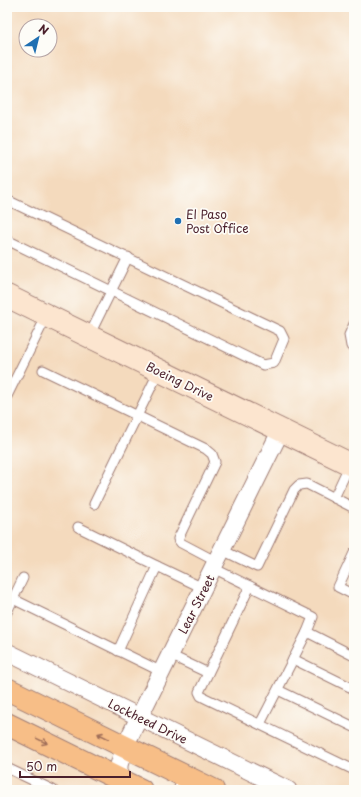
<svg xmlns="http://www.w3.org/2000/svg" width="361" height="797" font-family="'Playpen Sans',sans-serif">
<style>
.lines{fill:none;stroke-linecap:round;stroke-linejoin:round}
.lane-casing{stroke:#9f7c74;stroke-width:11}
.street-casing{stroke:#9f7c74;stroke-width:19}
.secondary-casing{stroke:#9f7c74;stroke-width:24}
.highway-casing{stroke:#9f7c74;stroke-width:24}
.lane{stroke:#fff;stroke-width:9}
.street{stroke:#fff;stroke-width:17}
.secondary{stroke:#fce5cf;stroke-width:22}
.highway{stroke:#f7be87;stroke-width:22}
.oneway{stroke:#a06e59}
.poi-dot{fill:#1f6fb2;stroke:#fdfcf7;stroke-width:1.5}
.labels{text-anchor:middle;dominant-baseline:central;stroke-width:3.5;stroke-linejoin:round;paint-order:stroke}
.poi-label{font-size:12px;fill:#4a1f2b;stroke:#fdfcf7;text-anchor:start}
.street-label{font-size:12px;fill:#4a1f2b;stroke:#fdfcf7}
</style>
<rect width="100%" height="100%" fill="#fdfcf7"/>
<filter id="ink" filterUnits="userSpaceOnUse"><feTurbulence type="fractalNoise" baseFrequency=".025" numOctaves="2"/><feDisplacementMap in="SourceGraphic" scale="8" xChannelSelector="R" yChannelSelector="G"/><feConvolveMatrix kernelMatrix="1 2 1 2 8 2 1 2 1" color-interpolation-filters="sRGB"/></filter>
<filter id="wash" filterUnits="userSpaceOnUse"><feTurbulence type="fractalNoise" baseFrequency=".012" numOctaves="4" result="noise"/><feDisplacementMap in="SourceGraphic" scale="16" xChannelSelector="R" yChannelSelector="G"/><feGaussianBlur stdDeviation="0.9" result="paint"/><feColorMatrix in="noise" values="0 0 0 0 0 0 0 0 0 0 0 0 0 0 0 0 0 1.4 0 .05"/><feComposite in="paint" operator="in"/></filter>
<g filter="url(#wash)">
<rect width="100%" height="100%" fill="#f4dabd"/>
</g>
<g filter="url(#ink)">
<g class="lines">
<!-- lane casing -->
<g class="lane-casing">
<g id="lane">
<path d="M 7,200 L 280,331 L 284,339 L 274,363 L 263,365 L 7,240"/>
<path d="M 354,324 L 349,335 L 351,346 L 354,347"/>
<path d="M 89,336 L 128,257"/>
<path d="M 43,370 L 206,449 L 212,454 L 215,462 L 178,539 L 181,543 L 217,562"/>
<path d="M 7,396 L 47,315"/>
<path d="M 334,498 L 350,464"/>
<path d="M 94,504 L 159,371"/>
<path d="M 78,527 L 157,566"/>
<path d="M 222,550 L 257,567 L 294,490 L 299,485 L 307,484 L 354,508"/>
<path d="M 354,553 L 338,587 L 354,595"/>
<path d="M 213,568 L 313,617 L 307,632 L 354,656"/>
<path d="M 250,586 L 199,692 L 201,696 L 207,699 L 354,770"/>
<path d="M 13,599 L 23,578"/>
<path d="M 7,612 L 13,599 L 162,672"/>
<path d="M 118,651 L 157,566 L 203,588"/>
<path d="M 170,655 L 208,673"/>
<path d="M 293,659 L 354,689"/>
<path d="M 278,690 L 354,727"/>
<path d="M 260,724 L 307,632"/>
<path d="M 7,768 L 53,790"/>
<path d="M 178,790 L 184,776"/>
</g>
</g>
<!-- street casing -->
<g class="street-casing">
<g id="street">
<path d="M 7,652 L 288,790"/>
<path d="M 119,779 L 119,765 L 125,746 L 281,430"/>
</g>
</g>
<!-- secondary casing -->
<g class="secondary-casing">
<path id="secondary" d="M 7,296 L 354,466"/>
</g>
<!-- highway casing -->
<g class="highway-casing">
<g id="highway">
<path d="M 7,689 L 213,790"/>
<path d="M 7,724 L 141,790"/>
</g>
</g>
<!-- lane -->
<use href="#lane" class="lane"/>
<!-- street -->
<use href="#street" class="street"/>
<!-- secondary -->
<use href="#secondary" class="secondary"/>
<!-- highway -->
<use href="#highway" class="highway"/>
</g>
<!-- one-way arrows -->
<defs><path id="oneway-shaft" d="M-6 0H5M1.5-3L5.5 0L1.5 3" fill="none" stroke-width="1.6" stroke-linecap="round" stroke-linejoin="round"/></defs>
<g class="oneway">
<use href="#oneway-shaft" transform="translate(103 736) rotate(-154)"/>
<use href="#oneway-shaft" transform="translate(42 741) rotate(26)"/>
</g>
</g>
<!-- markers -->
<circle class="poi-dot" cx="178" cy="221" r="4"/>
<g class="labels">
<!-- poi labels -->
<g class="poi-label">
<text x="186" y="214">El Paso<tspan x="186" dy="14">Post Office</tspan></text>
</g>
<!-- street labels -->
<g class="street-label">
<text transform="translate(180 381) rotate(26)">Boeing Drive</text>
<text transform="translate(196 604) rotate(-63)">Lear Street</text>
<text transform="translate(148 721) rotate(26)">Lockheed Drive</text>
</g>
</g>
<!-- margin -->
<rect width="361" height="797" fill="none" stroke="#fdfcf7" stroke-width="24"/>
<!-- north arrow -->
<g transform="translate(38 38) rotate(35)"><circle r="19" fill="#fdfcf7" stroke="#b5a4a5"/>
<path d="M0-3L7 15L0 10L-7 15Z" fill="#1f6fb2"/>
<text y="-6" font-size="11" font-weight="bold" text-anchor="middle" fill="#4a1f2b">N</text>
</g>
<!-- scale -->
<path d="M20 771v6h110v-6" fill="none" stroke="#4a1f2b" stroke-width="2"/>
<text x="26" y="771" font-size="12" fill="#4a1f2b" stroke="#fdfcf7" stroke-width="3" paint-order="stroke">50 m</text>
</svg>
